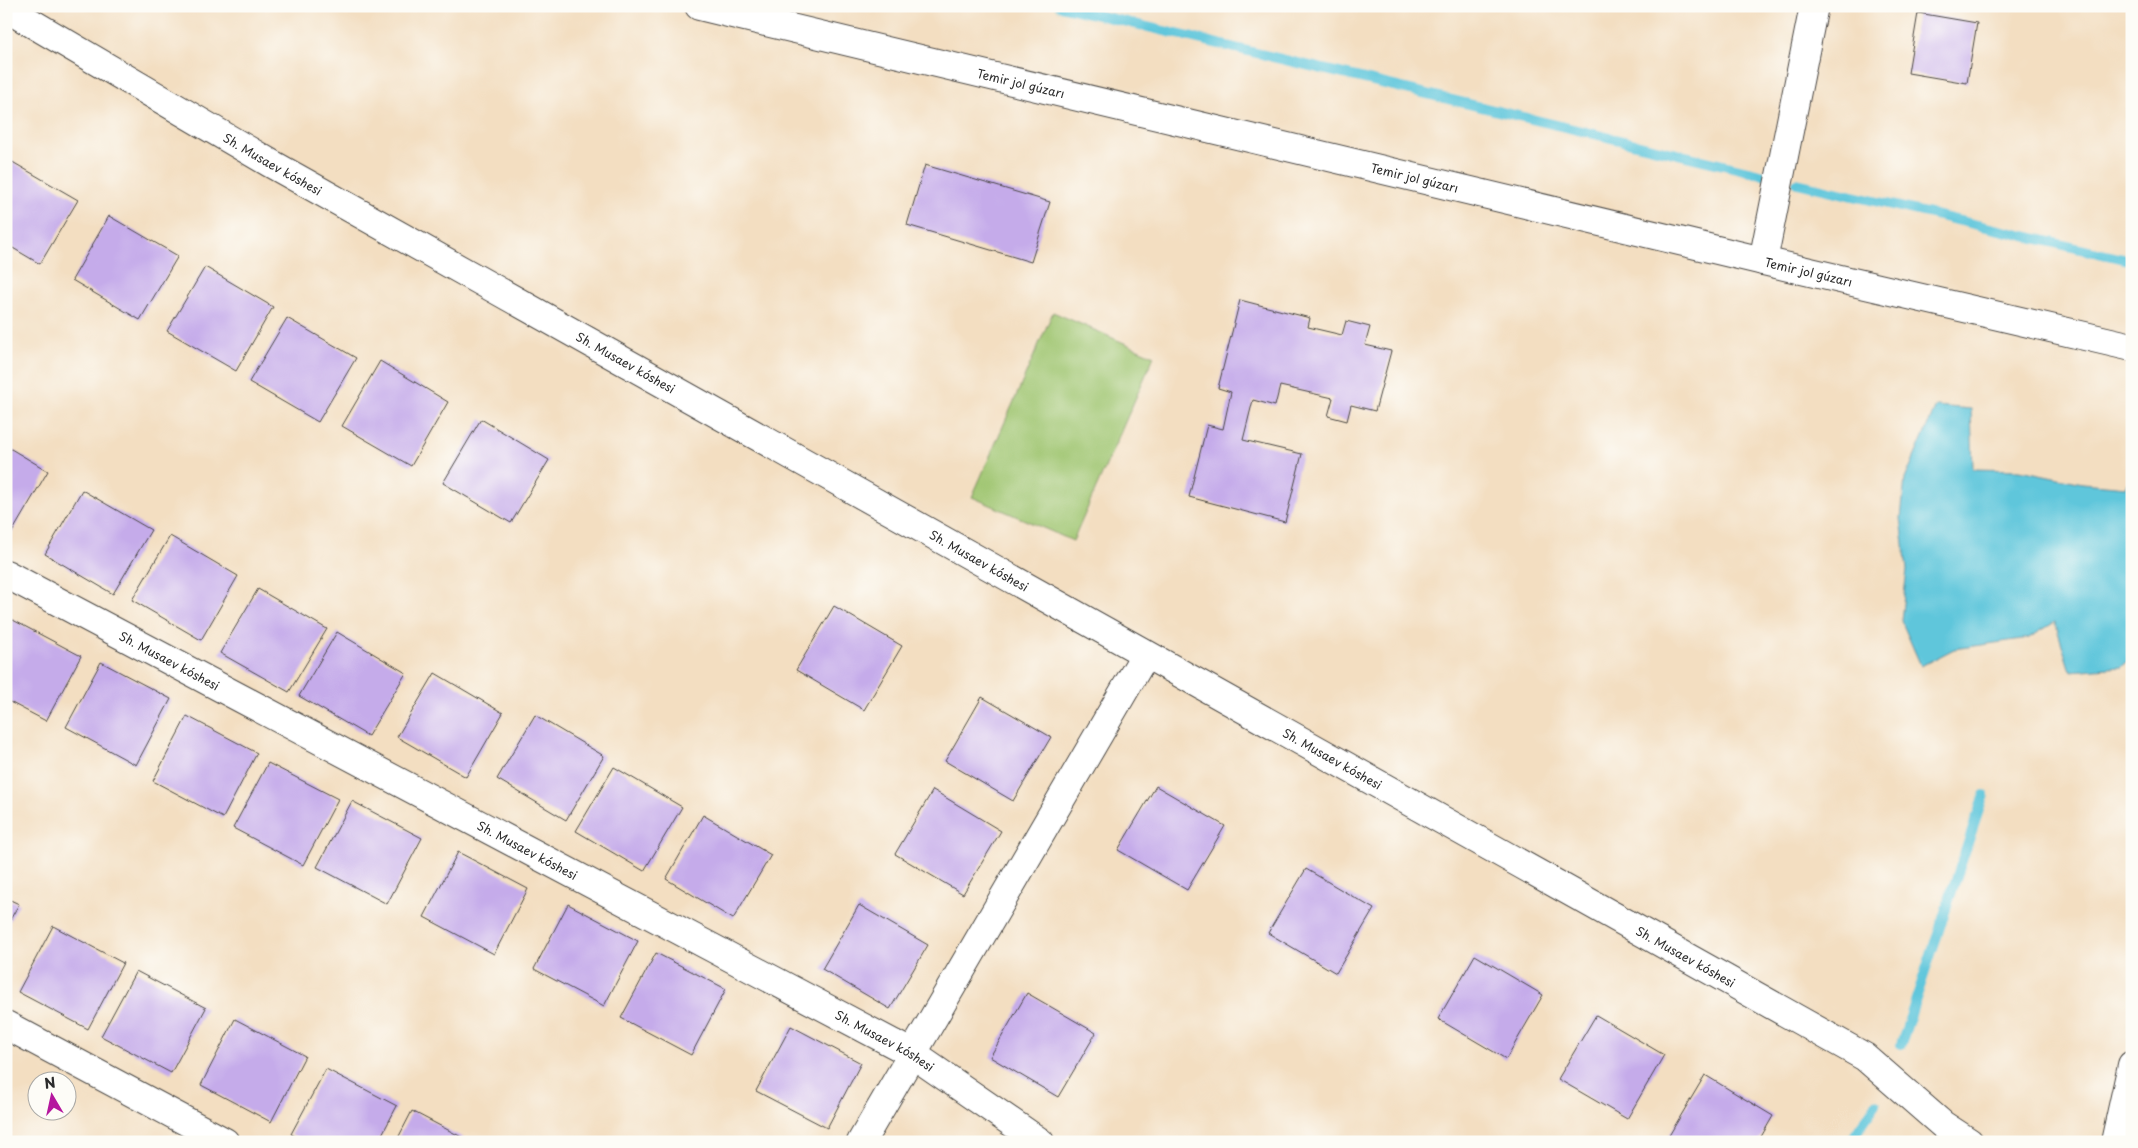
<svg xmlns="http://www.w3.org/2000/svg" width="2138" height="1148" font-family="'Playpen Sans',sans-serif">
<style>
.green{fill:#a0c672;stroke:#66784e}
.water{fill:#5fc6db;stroke:#457883}
.lines{fill:none;stroke-linecap:round;stroke-linejoin:round}
.stream{stroke:#5fc6db;stroke-width:10}
.building{fill:#c5abea}
.minor-casing{stroke:#494642;stroke-width:30}
.tertiary-casing{stroke:#494642;stroke-width:30}
.minor{stroke:#fff;stroke-width:28}
.tertiary{stroke:#fff;stroke-width:28}
.labels{text-anchor:middle;dominant-baseline:central;stroke-width:5;stroke-linejoin:round;paint-order:stroke}
.street-label{font-size:12px;fill:#2b2b2b;stroke:#fdfcf7}
</style>
<rect width="100%" height="100%" fill="#fdfcf7"/>
<filter id="ink" filterUnits="userSpaceOnUse"><feTurbulence type="fractalNoise" baseFrequency=".02" numOctaves="2"/><feDisplacementMap in="SourceGraphic" scale="10" xChannelSelector="R" yChannelSelector="G"/><feConvolveMatrix kernelMatrix="1 2 1 2 8 2 1 2 1" color-interpolation-filters="sRGB"/></filter>
<filter id="wash" filterUnits="userSpaceOnUse"><feTurbulence type="fractalNoise" baseFrequency=".0096" numOctaves="4" result="noise"/><feDisplacementMap in="SourceGraphic" scale="20" xChannelSelector="R" yChannelSelector="G"/><feGaussianBlur stdDeviation="1.12" result="paint"/><feColorMatrix in="noise" values="0 0 0 0 0 0 0 0 0 0 0 0 0 0 0 0 0 1.4 0 .05"/><feComposite in="paint" operator="in"/></filter>
<g filter="url(#wash)">
<rect width="100%" height="100%" fill="#f3dec1"/>
<!-- green -->
<path class="green" d="M 1053,312 L 1154,356 L 1073,541 L 972,497 Z"/>
<!-- water -->
<path class="water" d="M 1936,406 L 1971,409 L 1973,469 L 2020,470 L 2083,483 L 2126,487 L 2132,474 L 2132,656 L 2122,667 L 2070,671 L 2055,622 L 2029,638 L 1954,649 L 1921,666 L 1901,620 L 1907,570 L 1901,518 L 1905,479 Z"/>
<g class="lines">
<!-- stream -->
<g class="stream">
<path d="M 1060,6 L 1765,175"/>
<path d="M 1797,183 L 2132,261"/>
<path d="M 1901,1044 L 1984,795"/>
<path d="M 1850,1142 L 1876,1104"/>
</g>
</g>
<g id="blocks">
<!-- building -->
<g class="building">
<path d="M 1918,13 L 1977,23 L 1967,83 L 1908,73 Z"/>
<path d="M 9,160 L 78,200 L 40,264 L 6,244 L 6,165 Z"/>
<path d="M 925,165 L 1050,202 L 1031,262 L 907,225 Z"/>
<path d="M 109,216 L 178,256 L 140,320 L 72,280 Z"/>
<path d="M 205,267 L 273,307 L 236,371 L 167,331 Z"/>
<path d="M 1240,300 L 1310,318 L 1308,327 L 1342,335 L 1346,321 L 1370,327 L 1365,345 L 1391,351 L 1375,411 L 1351,405 L 1347,421 L 1328,416 L 1333,398 L 1280,386 L 1275,406 L 1253,400 L 1243,440 L 1302,454 L 1285,522 L 1189,497 L 1207,425 L 1223,429 L 1231,392 L 1218,388 Z"/>
<path d="M 287,318 L 356,358 L 318,422 L 249,382 Z"/>
<path d="M 380,361 L 448,402 L 411,466 L 342,426 Z"/>
<path d="M 481,419 L 549,460 L 511,523 L 443,483 Z"/>
<path d="M 6,446 L 48,471 L 11,534 L 6,532 Z"/>
<path d="M 82,490 L 151,530 L 113,594 L 45,554 Z"/>
<path d="M 170,536 L 238,576 L 201,640 L 132,600 Z"/>
<path d="M 258,589 L 327,629 L 289,692 L 220,653 Z"/>
<path d="M 834,606 L 902,646 L 864,710 L 796,670 Z"/>
<path d="M 11,619 L 81,656 L 46,721 L 6,700 L 6,627 Z"/>
<path d="M 337,632 L 406,673 L 368,736 L 299,696 Z"/>
<path d="M 101,662 L 171,699 L 136,765 L 66,727 Z"/>
<path d="M 435,673 L 503,713 L 466,777 L 397,737 Z"/>
<path d="M 982,697 L 1051,737 L 1013,801 L 945,761 Z"/>
<path d="M 535,715 L 604,756 L 566,820 L 497,779 Z"/>
<path d="M 187,716 L 257,753 L 223,818 L 153,781 Z"/>
<path d="M 268,763 L 338,799 L 303,865 L 233,828 Z"/>
<path d="M 614,767 L 682,807 L 644,871 L 576,831 Z"/>
<path d="M 1156,786 L 1225,826 L 1187,890 L 1118,850 Z"/>
<path d="M 933,790 L 1001,831 L 963,894 L 895,854 Z"/>
<path d="M 352,801 L 422,838 L 387,904 L 317,867 Z"/>
<path d="M 703,815 L 771,855 L 733,919 L 666,879 Z"/>
<path d="M 458,852 L 528,889 L 494,954 L 424,917 Z"/>
<path d="M 1306,869 L 1374,909 L 1336,973 L 1268,933 Z"/>
<path d="M 6,898 L 19,904 L 6,927 Z"/>
<path d="M 568,904 L 638,941 L 604,1006 L 534,969 Z"/>
<path d="M 859,905 L 928,945 L 890,1009 L 822,969 Z"/>
<path d="M 53,926 L 123,963 L 88,1029 L 18,992 Z"/>
<path d="M 656,953 L 726,989 L 691,1055 L 621,1018 Z"/>
<path d="M 1475,955 L 1543,995 L 1506,1059 L 1438,1019 Z"/>
<path d="M 136,971 L 206,1008 L 171,1073 L 101,1036 Z"/>
<path d="M 1027,993 L 1096,1033 L 1058,1097 L 990,1057 Z"/>
<path d="M 1596,1015 L 1664,1055 L 1627,1119 L 1558,1079 Z"/>
<path d="M 235,1019 L 305,1056 L 271,1122 L 201,1085 Z"/>
<path d="M 791,1026 L 861,1063 L 827,1128 L 756,1091 Z"/>
<path d="M 326,1069 L 397,1106 L 378,1142 L 306,1142 L 291,1134 Z"/>
<path d="M 1705,1075 L 1773,1116 L 1758,1142 L 1671,1142 L 1667,1139 Z"/>
<path d="M 412,1111 L 471,1142 L 396,1142 Z"/>
</g>
</g>
</g>
<g filter="url(#ink)">
<use href="#blocks" fill-opacity="0" stroke="#494642" stroke-width="1"/>
<g class="lines">
<!-- minor casing -->
<g class="minor-casing">
<g id="minor">
<path id="s1" d="M 6,8 L 270,163 L 1865,1057 L 1943,1125 L 1969,1142"/>
<path d="M 1763,261 L 1814,6"/>
<path id="s2" d="M 6,574 L 911,1053 L 1040,1142"/>
<path d="M 6,1025 L 225,1142"/>
<path d="M 861,1142 L 1145,655"/>
<path d="M 2115,1142 L 2132,1065"/>
</g>
</g>
<!-- tertiary casing -->
<g class="tertiary-casing">
<g id="tertiary">
<path id="s3" d="M 699,6 L 1763,261 L 2132,347"/>
</g>
</g>
<!-- minor -->
<use href="#minor" class="minor"/>
<!-- tertiary -->
<use href="#tertiary" class="tertiary"/>
</g>
</g>
<g class="labels">
<!-- street labels -->
<g class="street-label">
<text stroke="none"><textPath href="#s3" startOffset="331">Temir jol gúzarı</textPath></text>
<text stroke="none"><textPath href="#s1" startOffset="309">Sh. Musaev kóshesi</textPath></text>
<text stroke="none"><textPath href="#s3" startOffset="736">Temir jol gúzarı</textPath></text>
<text stroke="none"><textPath href="#s3" startOffset="1141">Temir jol gúzarı</textPath></text>
<text stroke="none"><textPath href="#s1" startOffset="714">Sh. Musaev kóshesi</textPath></text>
<text stroke="none"><textPath href="#s1" startOffset="1119">Sh. Musaev kóshesi</textPath></text>
<text stroke="none"><textPath href="#s2" startOffset="185">Sh. Musaev kóshesi</textPath></text>
<text stroke="none"><textPath href="#s1" startOffset="1524">Sh. Musaev kóshesi</textPath></text>
<text stroke="none"><textPath href="#s2" startOffset="590">Sh. Musaev kóshesi</textPath></text>
<text stroke="none"><textPath href="#s1" startOffset="1929">Sh. Musaev kóshesi</textPath></text>
<text stroke="none"><textPath href="#s2" startOffset="995">Sh. Musaev kóshesi</textPath></text>
</g>
</g>
<!-- margin -->
<rect width="2138" height="1148" fill="none" stroke="#fdfcf7" stroke-width="25"/>
<!-- north arrow -->
<g transform="translate(52 1096) rotate(351)"><circle r="24" fill="#fdfcf7" stroke="#a9a8a5"/>
<path d="M0-4L9 19L0 12L-9 19Z" fill="#b5179e"/>
<text y="-8" font-size="14" font-weight="bold" text-anchor="middle" fill="#2b2b2b">N</text>
</g>
</svg>
